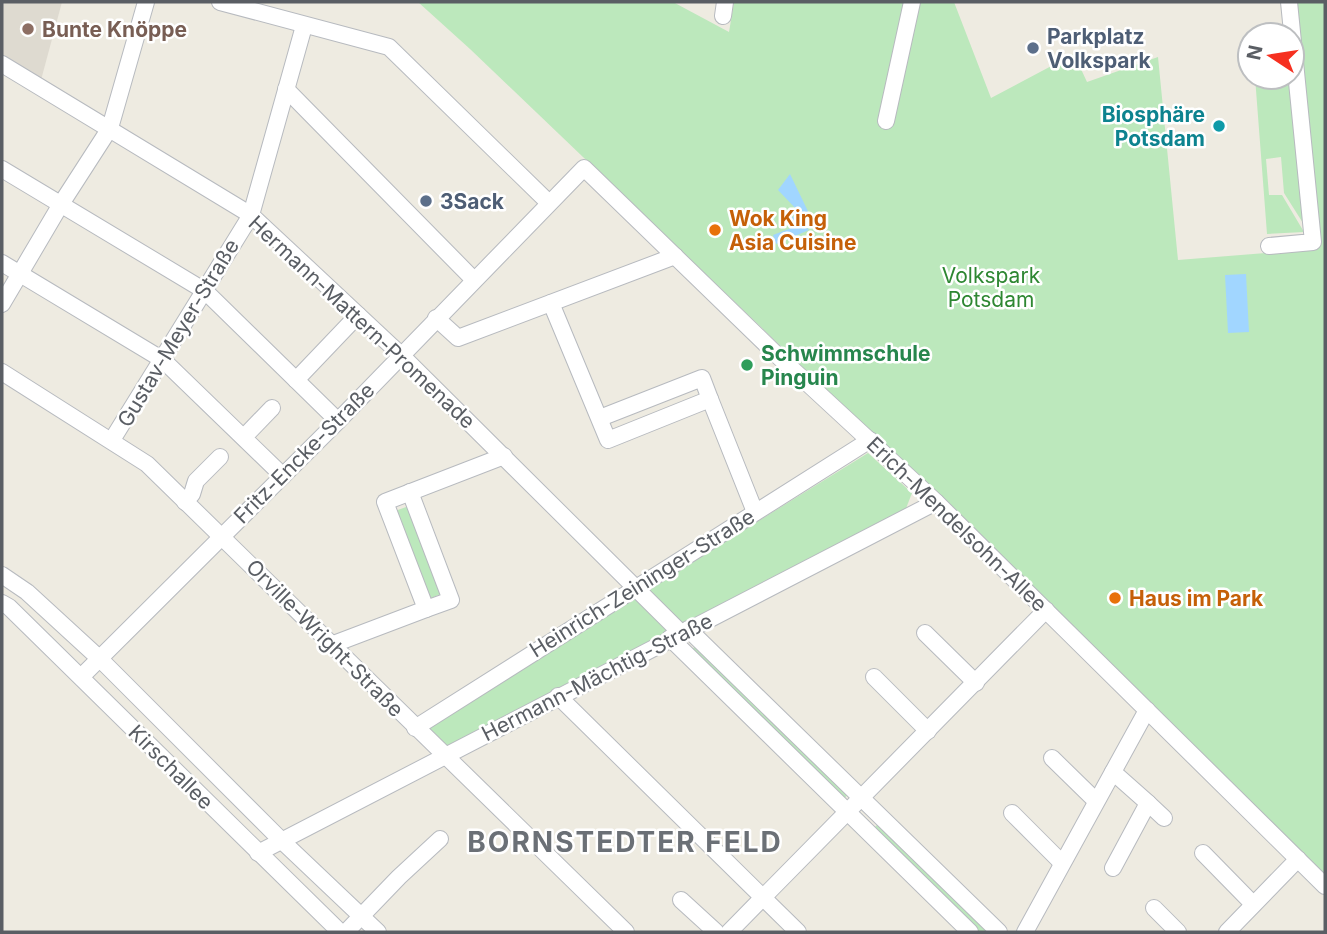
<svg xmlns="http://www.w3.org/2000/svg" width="1327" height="934" font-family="Inter,sans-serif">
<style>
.education{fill:#dedad0}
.green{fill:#bce8bc}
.water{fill:#a1d6ff}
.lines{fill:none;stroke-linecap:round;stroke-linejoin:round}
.minor-casing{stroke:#b7babf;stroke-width:18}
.minor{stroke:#fff;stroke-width:16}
.education-dot{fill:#8d6e63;stroke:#fff;stroke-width:2.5}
.service-dot{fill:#5c6f8a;stroke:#fff;stroke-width:2.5}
.culture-dot{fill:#0f9aa8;stroke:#fff;stroke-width:2.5}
.food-dot{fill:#e8710a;stroke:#fff;stroke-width:2.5}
.leisure-dot{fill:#2e9e5b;stroke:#fff;stroke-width:2.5}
.labels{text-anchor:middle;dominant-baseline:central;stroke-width:5;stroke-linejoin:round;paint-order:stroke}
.education-label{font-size:21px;font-weight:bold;fill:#785e54;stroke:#fff;text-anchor:start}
.service-label{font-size:21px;font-weight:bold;fill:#4e5e75;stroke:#fff;text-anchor:start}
.culture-label{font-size:21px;font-weight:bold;fill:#0d838f;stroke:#fff;text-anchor:end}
.food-label{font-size:21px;font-weight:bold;fill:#c56008;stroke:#fff;text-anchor:start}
.park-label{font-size:21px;fill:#2e8732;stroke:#fff}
.street-label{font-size:21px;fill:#5a5e64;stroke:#fff}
.leisure-label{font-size:21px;font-weight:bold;fill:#27864d;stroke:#fff;text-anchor:start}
.district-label{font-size:28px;font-weight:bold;letter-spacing:2px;fill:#6b7076;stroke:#fff}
</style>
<rect width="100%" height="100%" fill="#eeebe1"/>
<!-- education -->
<path class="education" d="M 2,2 L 62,2 L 41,80 L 2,57 Z"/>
<!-- green -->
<g class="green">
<path d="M 418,2 L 673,2 L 729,32 L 734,2 L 954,2 L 991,98 L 1074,54 L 1087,82 L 1158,57 L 1178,260 L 1316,249 L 1291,2 L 1325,2 L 1325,876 L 926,485 L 470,49 Z"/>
<path d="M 1255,77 L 1292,77 L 1308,231 L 1284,193 L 1281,157 L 1266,159 L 1269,195 L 1282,195 L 1304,232 L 1267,234 Z"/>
<path d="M 868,453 L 912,493 L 905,511 L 454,746 L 442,746 L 428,733 L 431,724 Z"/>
<path d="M 409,506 L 443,593 L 429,599 L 395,511 Z"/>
<path d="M 698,645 L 849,793 L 843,800 L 690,650 Z"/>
<path d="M 879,823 L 990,932 L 976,932 L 872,830 Z"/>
</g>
<!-- water -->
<g class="water">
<path d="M 790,174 L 818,232 L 778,190 Z"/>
<path d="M 795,216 L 809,230 L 776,244 L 773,235 L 794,227 L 791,218 Z"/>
<path d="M 1246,274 L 1249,332 L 1228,333 L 1225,275 Z"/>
</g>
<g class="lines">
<!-- minor casing -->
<g class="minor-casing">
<g id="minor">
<path d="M 220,2 L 389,47 L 549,203"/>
<path d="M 723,16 L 725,2"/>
<path d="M 2,64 L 251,215 L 401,355 L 681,633"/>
<path d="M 286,89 L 474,280"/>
<path d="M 886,121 L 912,2"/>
<path d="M 2,169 L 205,291 L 338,421"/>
<path d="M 1269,246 L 1313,242 L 1289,2"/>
<path d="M 2,263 L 163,360 L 283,476"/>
<path d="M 551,303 L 608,440 L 710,399 L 755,512"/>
<path d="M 2,304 L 61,204 L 110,128 L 146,2"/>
<path d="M 436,318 L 458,338 L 675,256"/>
<path d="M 2,372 L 147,464 L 626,932"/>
<path d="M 296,380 L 358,315"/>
<path d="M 600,418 L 702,378 L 710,399"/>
<path d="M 244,437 L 272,408"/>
<path d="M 112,440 L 251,215 L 304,26"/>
<path d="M 410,492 L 451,600 L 426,609"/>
<path d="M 185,502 L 192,494 L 196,481 L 220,457"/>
<path d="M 2,575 L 27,592 L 100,659 L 282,841 L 378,932"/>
<path d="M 2,603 L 9,607 L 340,932"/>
<path d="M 688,629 L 999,932"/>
<path d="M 925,633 L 976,683"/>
<path d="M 670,638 L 970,932"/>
<path d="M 331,645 L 426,609 L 385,502 L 504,456"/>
<path d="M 81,677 L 338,421 L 584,168 L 778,356 L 936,502 L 1325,886"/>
<path d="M 874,677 L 928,731"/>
<path d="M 558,696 L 798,932"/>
<path d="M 415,728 L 870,440"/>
<path d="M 1052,758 L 1096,801"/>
<path d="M 1113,772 L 1148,803 L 1113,868"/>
<path d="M 1148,803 L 1164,818"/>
<path d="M 1012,813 L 1062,863"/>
<path d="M 258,853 L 936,502"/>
<path d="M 1203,853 L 1253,904"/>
<path d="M 681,900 L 716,932"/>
<path d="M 1154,908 L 1178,932"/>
<path d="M 346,932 L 399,877 L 440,839"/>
<path d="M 729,932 L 1046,610"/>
<path d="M 1025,932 L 1147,710"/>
<path d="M 1227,932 L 1298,859"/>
</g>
</g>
<!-- minor -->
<use href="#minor" class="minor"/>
</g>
<!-- markers -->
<circle class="education-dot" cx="28" cy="29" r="7"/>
<g class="service-dot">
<circle cx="1033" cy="48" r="7"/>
<circle cx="426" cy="201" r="7"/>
</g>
<circle class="culture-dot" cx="1219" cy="126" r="7"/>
<g class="food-dot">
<circle cx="715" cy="230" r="7"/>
<circle cx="1115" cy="598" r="7"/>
</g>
<circle class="leisure-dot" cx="747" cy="365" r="7"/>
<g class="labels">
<!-- education labels -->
<g class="education-label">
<text x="42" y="29">Bunte Knöppe</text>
</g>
<!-- service labels -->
<g class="service-label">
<text x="1047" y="36">Parkplatz<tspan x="1047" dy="24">Volkspark</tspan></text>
<text x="440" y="201">3Sack</text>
</g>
<!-- culture labels -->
<g class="culture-label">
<text x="1205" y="114">Biosphäre<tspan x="1205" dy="24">Potsdam</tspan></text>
</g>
<!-- food labels -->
<g class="food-label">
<text x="729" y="218">Wok King<tspan x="729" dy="24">Asia Cuisine</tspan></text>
<text x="1129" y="598">Haus im Park</text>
</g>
<!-- park labels -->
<g class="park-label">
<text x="991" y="275">Volkspark<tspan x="991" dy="24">Potsdam</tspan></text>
</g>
<!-- street labels -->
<g class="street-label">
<text transform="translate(362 322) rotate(43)">Hermann-Mattern-Promenade</text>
<text transform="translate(178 333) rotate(-59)">Gustav-Meyer-Straße</text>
<text transform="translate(304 453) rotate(-45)">Fritz-Encke-Straße</text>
<text transform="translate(957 524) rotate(44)">Erich-Mendelsohn-Allee</text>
<text transform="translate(642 583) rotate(-32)">Heinrich-Zeininger-Straße</text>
<text transform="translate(325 638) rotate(45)">Orville-Wright-Straße</text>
<text transform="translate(597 677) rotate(-27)">Hermann-Mächtig-Straße</text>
<text transform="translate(171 767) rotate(45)">Kirschallee</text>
</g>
<!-- leisure labels -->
<g class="leisure-label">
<text x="761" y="353">Schwimmschule<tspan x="761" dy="24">Pinguin</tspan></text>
</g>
<!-- district labels -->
<g class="district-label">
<text x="625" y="842">BORNSTEDTER FELD</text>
</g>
</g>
<!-- border -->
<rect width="1327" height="934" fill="none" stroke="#5a5e64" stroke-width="7"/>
<!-- north arrow -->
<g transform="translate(1271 56) rotate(282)"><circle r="33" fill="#ffffff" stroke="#bdbfc1" stroke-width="2"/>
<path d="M0-5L12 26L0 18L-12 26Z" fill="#f63020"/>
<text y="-10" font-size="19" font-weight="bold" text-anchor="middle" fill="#5a5e64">N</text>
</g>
</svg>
